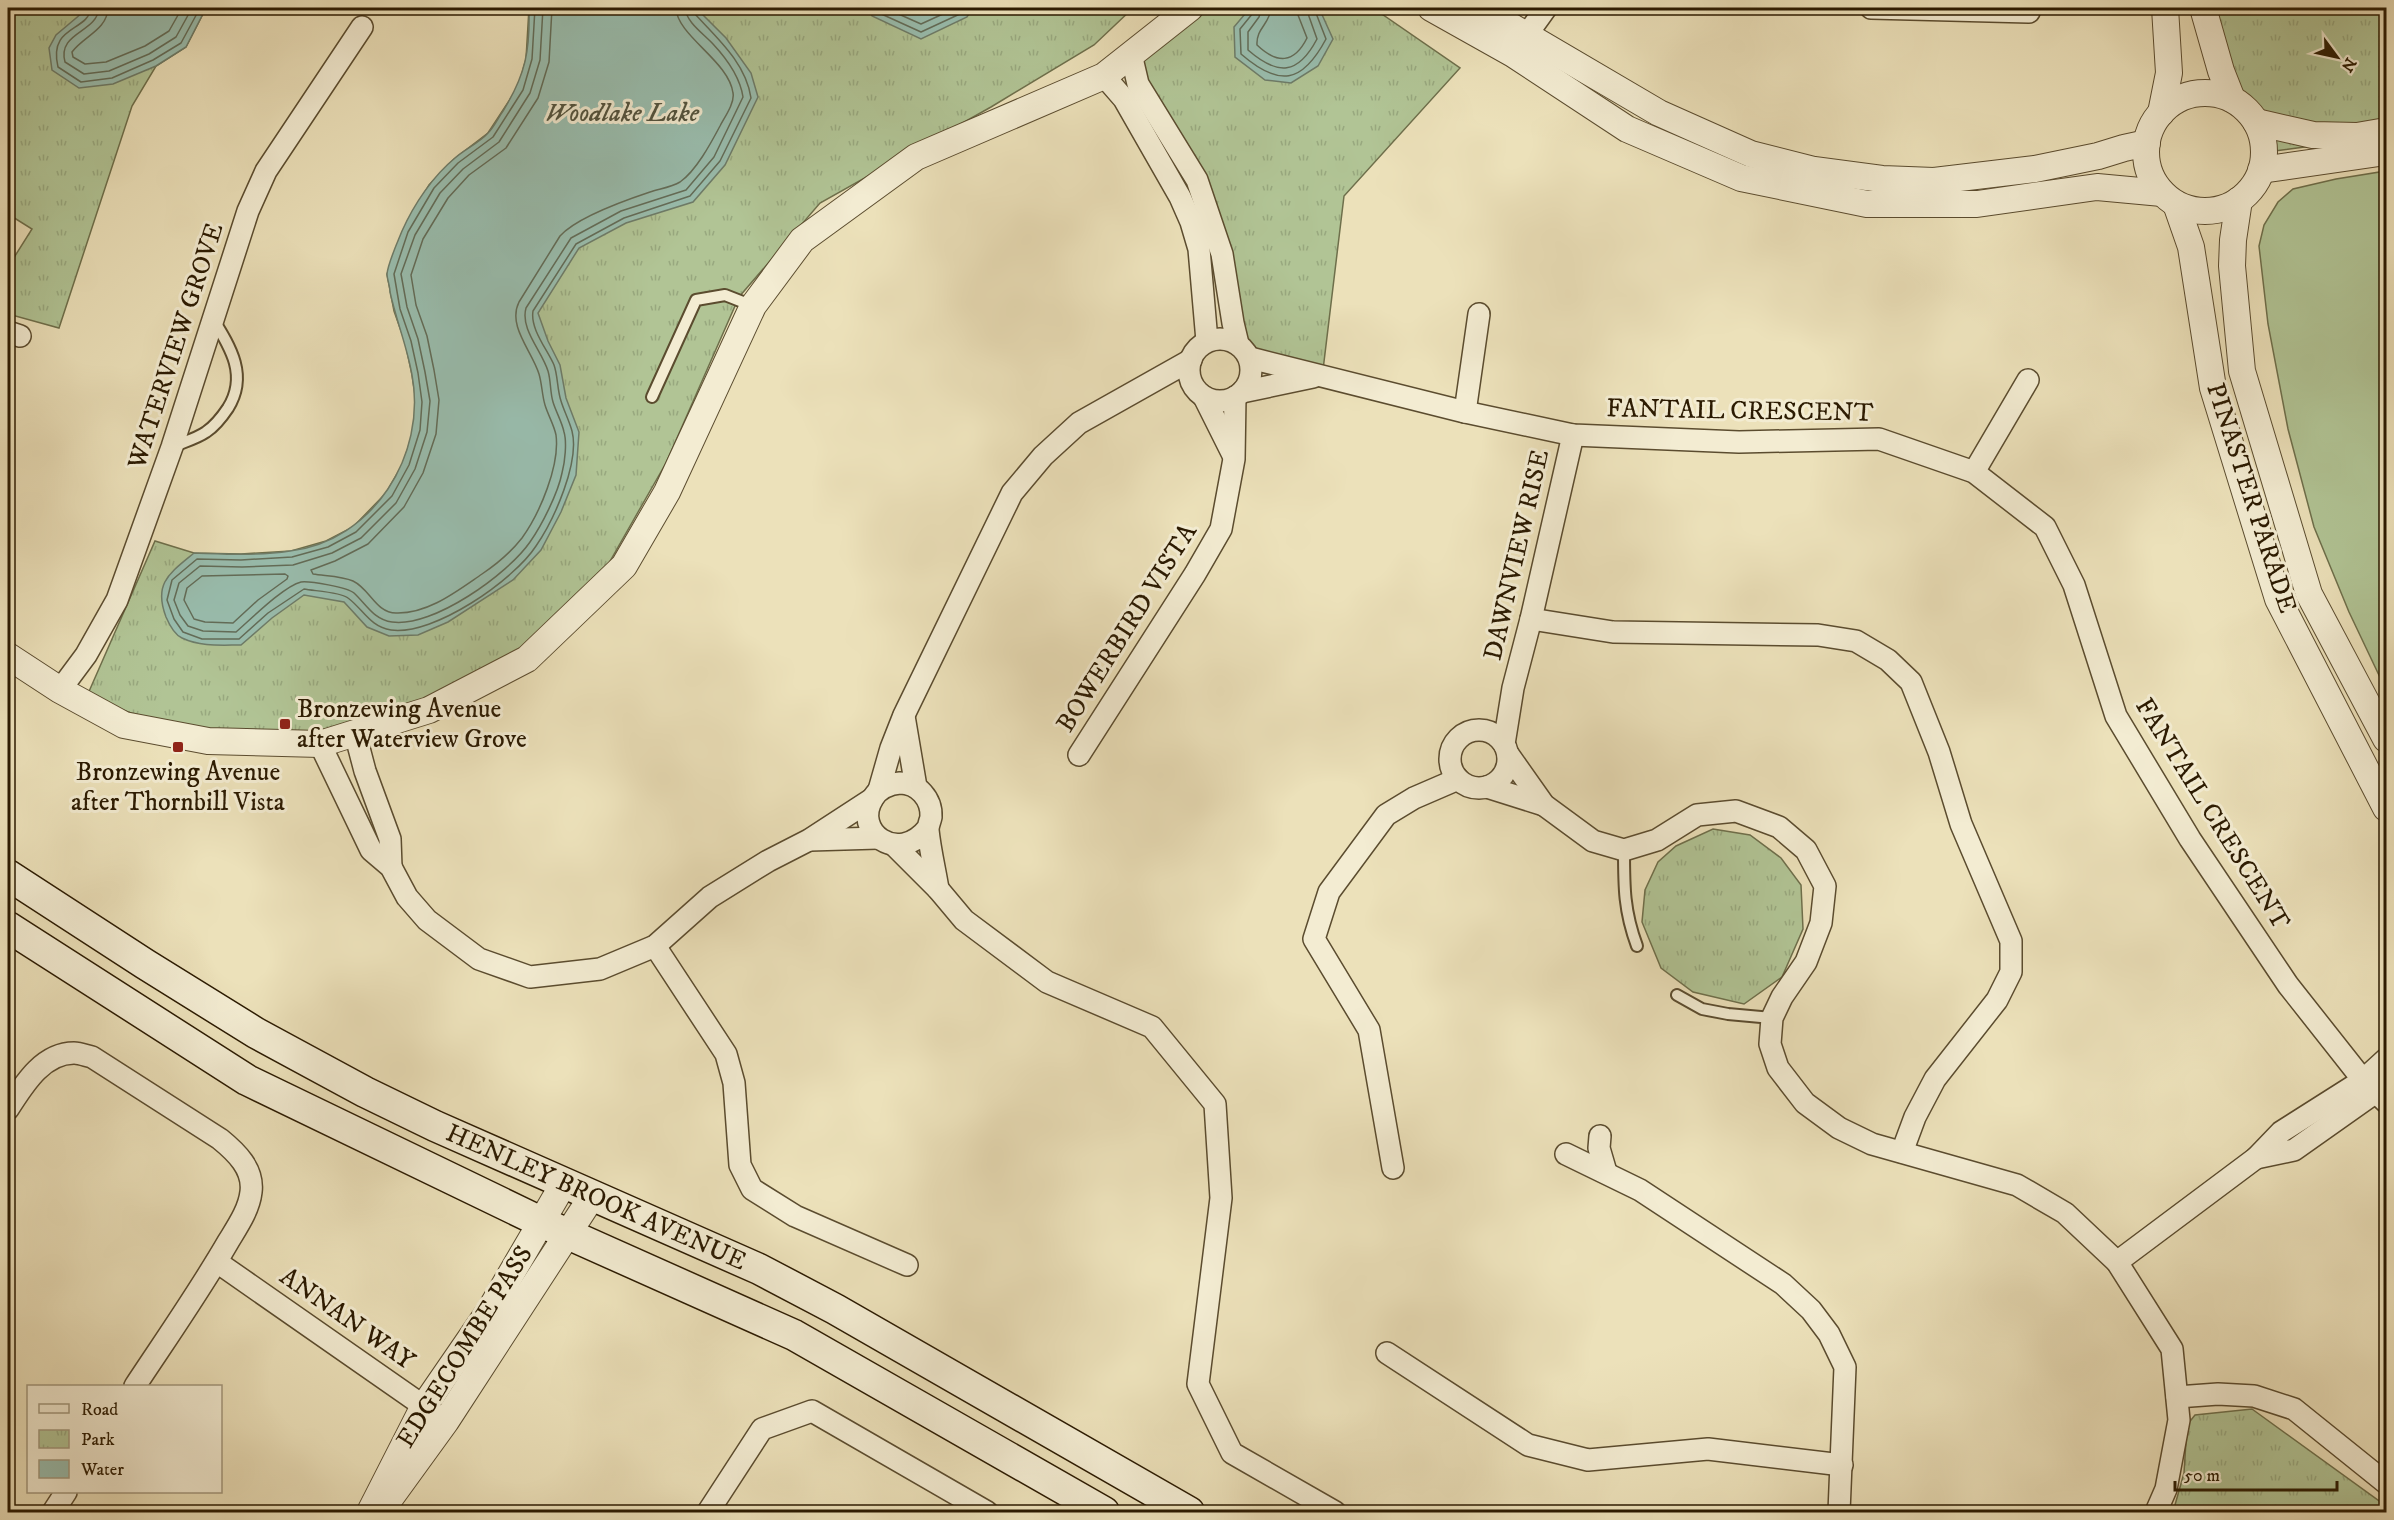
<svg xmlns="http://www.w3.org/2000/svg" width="2394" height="1520" font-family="'IM FELL DW Pica',serif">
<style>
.green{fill:#b1c495;stroke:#6e6f4b;stroke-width:1.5}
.park{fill:url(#park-tufts);stroke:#6e6f4b;stroke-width:1.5}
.water{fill:#99beaf;stroke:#6d7c69;stroke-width:1.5}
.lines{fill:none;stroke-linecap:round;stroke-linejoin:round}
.shore{stroke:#626c58;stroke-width:1.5}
.service-casing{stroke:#5b4c2f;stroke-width:14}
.minor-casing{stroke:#5b4c2f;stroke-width:24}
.tertiary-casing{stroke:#5b4c2f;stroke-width:28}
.secondary-casing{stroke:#2b1a01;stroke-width:33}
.service{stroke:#f3ecd2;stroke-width:10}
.minor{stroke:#f3ecd2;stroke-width:21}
.tertiary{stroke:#f3ecd2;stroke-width:26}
.secondary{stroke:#f3ecd2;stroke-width:30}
.poi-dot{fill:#8f2418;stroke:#f3ecd2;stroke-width:2}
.labels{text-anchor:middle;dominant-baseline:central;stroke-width:6;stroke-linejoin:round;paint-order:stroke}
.street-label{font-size:26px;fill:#2b1a01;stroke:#f3ecd2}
.poi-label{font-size:26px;fill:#2b1a01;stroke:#f3ecd2;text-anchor:start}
.water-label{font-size:27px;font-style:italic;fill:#52533e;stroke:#f3ecd2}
</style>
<defs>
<pattern id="park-tufts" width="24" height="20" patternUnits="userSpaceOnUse" patternTransform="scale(1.5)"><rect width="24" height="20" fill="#b1c495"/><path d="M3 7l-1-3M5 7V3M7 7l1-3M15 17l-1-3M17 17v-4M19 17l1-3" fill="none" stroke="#98a87f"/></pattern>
</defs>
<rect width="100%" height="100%" fill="#ece1ba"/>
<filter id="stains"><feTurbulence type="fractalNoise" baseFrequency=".00333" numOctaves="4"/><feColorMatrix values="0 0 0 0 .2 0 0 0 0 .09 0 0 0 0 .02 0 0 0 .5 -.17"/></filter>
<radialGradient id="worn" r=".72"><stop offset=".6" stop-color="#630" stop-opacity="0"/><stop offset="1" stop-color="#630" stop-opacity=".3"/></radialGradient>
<!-- green -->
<path class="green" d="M 2386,171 L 2386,690 L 2349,612 L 2314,527 L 2288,429 L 2268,324 L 2259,246 L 2264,225 L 2278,202 L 2293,189 L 2336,179 Z"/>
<!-- park -->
<g class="park">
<path d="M 8,8 L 206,8 L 186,47 L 156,66 L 132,106 L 59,328 L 8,314 L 8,267 L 32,229 L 8,214 Z"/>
<path d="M 529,8 L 1133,8 L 1094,45 L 991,107 L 820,203 L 739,297 L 666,463 L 605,570 L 528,647 L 399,716 L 286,736 L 172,729 L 87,696 L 155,541 L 194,553 L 241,554 L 291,551 L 326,541 L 353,527 L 386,493 L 403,463 L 414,429 L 416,402 L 412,375 L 405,342 L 394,311 L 387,274 L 403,230 L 429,185 L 454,159 L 488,133 L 518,87 L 526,59 Z"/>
<path d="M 1183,8 L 1373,8 L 1460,68 L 1344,196 L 1323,370 L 1272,358 L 1249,344 L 1236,323 L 1226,258 L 1136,66 Z"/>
<path d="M 2203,8 L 2386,8 L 2386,136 L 2267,152 L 2260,128 L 2233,99 Z"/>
<path d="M 1713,829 L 1750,835 L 1781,858 L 1801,885 L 1803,929 L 1782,977 L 1744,1004 L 1693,992 L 1661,968 L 1642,922 L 1645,890 L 1658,862 L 1676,846 Z"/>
<path d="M 2252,1409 L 2386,1506 L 2386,1512 L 2173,1512 L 2184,1473 L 2187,1425 L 2195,1415 Z"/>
</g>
<!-- water -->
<g class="water">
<path d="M 88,8 L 206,8 L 186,47 L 156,66 L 113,84 L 79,88 L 52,70 L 49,48 L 56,35 Z"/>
<path d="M 529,8 L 696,8 L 726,38 L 751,73 L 758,97 L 725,165 L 693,202 L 626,223 L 579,248 L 538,313 L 548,341 L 560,365 L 566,398 L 579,432 L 576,475 L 561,512 L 541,550 L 513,580 L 448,622 L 418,635 L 389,636 L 367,627 L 344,602 L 304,595 L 272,618 L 241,645 C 221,645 201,647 182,638 C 175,635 169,624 166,617 C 153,583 170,573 194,553 C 226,554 258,556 290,551 C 373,541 427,455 412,375 C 407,346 396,320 390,292 C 390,286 387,279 387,274 C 388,263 398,241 402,231 C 414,204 433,176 455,158 C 465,149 479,143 488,133 C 494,127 498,118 503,111 C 526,74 530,50 529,8 Z"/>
<path d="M 868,8 L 973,8 L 967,17 L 921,39 L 872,16 Z"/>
<path d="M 1250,8 L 1319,8 L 1333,39 L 1318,66 L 1291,83 L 1265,80 L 1235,57 L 1234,27 Z"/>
</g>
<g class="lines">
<!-- shore -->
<g class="shore">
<path d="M 91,8 C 88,32 48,25 58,67 L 81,82 L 112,78 L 153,60 L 181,43 L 200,8"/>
<path d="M 99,8 C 97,33 57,32 65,62 L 84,74 L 109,71 L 149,54 L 176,37 L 192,8"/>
<path d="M 108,8 C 107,30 84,36 72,52 L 73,57 L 85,64 L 106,62 L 145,46 L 169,31 L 182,8"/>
<path d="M 535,8 L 532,59 L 523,90 L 493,137 L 458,163 L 434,188 L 408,232 L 394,274 L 400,309 L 411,341 L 418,373 L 422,402 L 420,430 L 409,465 L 392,496 L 356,532 L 328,547 L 292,557 L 241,560 L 197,559 L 172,580 L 167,600 L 174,619 L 183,632 L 202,639 L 239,639 L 268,613 L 304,589 C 314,591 341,592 348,598 C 363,609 370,627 391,630 C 434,636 514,580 536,546 C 554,520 580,462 572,431 C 569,420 564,411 561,401 C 557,389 558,376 554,365 C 547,349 530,329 533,311 L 576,244 L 624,218 L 690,196 L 720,161 L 751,98 C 746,63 717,38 694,13 L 693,8"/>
<path d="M 543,8 L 540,60 L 530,93 L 499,142 L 463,169 L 440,193 L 415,235 L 401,274 L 407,307 L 418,339 L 425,372 L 430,401 L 427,432 L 415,469 L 396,503 L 361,538 L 332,553 L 293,565 L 242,567 L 200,566 L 179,583 L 174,600 L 180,615 L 188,626 L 203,631 L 236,632 C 250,620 284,586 301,582 C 310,581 347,587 354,593 C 366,604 374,620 392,622 C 433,628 508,574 530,542 C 542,525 558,493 562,473 C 565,462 567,442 564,432 C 562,422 556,412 553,402 C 550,392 551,381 548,371 C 542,351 520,329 526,308 L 571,238 L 621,211 L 686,190 L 714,157 L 743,97 C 740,77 727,59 713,44 C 704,34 686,22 685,8"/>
<path d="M 552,8 L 549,62 L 538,98 L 506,148 L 469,175 L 448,198 L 423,239 L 411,275 L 416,305 L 427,336 L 434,370 L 439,400 L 436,434 L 423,473 L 404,507 L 368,544 L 335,561 L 311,570 L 313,574 C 326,576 342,576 353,581 C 370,589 376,613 396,613 C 428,614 457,591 482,574 C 497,564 511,552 522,538 C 540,513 560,465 556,435 C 554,425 548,415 545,405 C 542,395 542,384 539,374 C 532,351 507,326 519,302 L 560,236 C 577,217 626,200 650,192 C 659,189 672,187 680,182 C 696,171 711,143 720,126 C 724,118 735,103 733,93 C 729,61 677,36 676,8"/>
<path d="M 874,8 L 877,12 L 921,32 L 962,13 L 966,8"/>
<path d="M 885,8 L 921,24 L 956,8"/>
<path d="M 1254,8 L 1253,13 L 1240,29 L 1241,54 C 1279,87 1302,84 1326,39 L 1314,8"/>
<path d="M 1262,8 L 1259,17 L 1248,32 L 1248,50 C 1278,76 1298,75 1317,39 L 1306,8"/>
<path d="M 1271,8 C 1270,24 1256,28 1257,45 C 1277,64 1294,64 1307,38 L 1298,15 L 1297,8"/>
<path d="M 285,574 L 288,576 L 287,579 L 258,600 L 233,623 L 205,622 L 194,619 L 184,600 L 187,588 L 202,576 Z"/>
</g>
<!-- service casing -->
<g class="service-casing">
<g id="service">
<path d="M 652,397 L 696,300 L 725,295 L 753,306"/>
<path d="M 172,447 C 183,442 196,439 206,432 C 215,426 222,417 228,408 C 248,376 231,348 213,319"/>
<path d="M 1624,850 C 1624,887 1624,911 1637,946"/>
<path d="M 1677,995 L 1702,1009 L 1728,1014 L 1772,1018"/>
</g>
</g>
<!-- minor casing -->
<g class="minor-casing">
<g id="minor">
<path d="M 1871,8 L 2029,12"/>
<path d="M 1518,47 L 1546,8"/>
<path d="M 1131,54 L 1138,84 L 1197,180 L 1222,254 L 1233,323 L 1238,344"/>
<path d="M 1104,76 L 1124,99 L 1180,197 L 1191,222 L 1199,249 L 1207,341"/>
<path d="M 8,332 L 20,336"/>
<circle cx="1220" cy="370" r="31"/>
<path d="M 1250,358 L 1465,412 L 1573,435 L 1739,442 L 1879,439 L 1974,472 L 2045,527 L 2074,585 L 2116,716 L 2190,839 L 2288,985 L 2363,1080 L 2386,1102"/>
<path d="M 1242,392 L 1313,377"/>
<path d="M 1204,397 L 1233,455"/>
<path d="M 1465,412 L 1479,314"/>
<path d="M 1974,472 L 2028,380"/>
<path d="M 1531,619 L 1613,632 L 1818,635 L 1856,641 L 1888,660 L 1911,682 L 1939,752 L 1961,824 L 2011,941 L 2011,972 L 1997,1000 L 1935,1079 L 1915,1117 L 1902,1152"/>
<path d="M 60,690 L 86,655 L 117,600 L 172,447 L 248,211 L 266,171 L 362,27"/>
<path d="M 904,716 L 916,787"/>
<circle cx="1479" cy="759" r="29"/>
<path d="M 355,733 L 365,771 L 390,839 L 391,867"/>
<path d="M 320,744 L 371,850 L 391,867 L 407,897 L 427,920 L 479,959 L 530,977 L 600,969 L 655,946 L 710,897 L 768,861 L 809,840 L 872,799"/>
<path d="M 1504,744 L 1513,688 L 1531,619 L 1573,435"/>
<path d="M 1508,754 L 1544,805 L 1593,841 L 1624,850 L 1657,840 L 1697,815 L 1736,811 L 1779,827 L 1806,850 L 1825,886 L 1821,923 L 1806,962 L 1782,997 L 1772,1018 L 1770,1044 L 1778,1068 L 1805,1103 L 1839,1128 L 1872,1144 L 2017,1185 L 2065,1213 L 2117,1262 L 2172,1349 L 2179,1420 L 2166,1489 L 2156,1512"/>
<path d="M 1079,755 L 1195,574 L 1221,529 L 1234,459 L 1235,397"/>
<path d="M 1487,787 L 1544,805"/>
<path d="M 879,790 L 891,748 L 904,715 L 1012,493 L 1043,456 L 1079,423 L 1191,360"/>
<path d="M 928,828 C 898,866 852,831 873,798 C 879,788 889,784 900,783 C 918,783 932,799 931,817 C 930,822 928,825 928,830 C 930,850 935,870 938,889"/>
<path d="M 810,840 L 878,838"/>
<path d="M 895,846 L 938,889 L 964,920 L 1047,982 L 1152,1027 L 1215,1104 L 1221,1198 L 1198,1384 L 1232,1453 L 1335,1512"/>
<path d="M 655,946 L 726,1054 L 734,1083 L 740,1165 L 752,1189 L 795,1216 L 907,1265"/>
<path d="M 8,1109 C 23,1086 42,1053 74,1053 C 80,1053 87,1056 92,1057 L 220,1139 C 236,1152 254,1169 251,1192 C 249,1210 237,1227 228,1242 C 199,1292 166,1339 135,1386"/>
<path d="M 1600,1136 L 1599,1148 L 1606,1172"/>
<path d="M 1566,1154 L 1640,1190 L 1783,1284 L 1811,1310 L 1829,1334 L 1845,1367 L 1839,1512"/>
<path d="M 2256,1158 L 2294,1150 L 2386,1085"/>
<path d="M 1393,1168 L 1369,1030 L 1314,939 L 1329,892 L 1386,815 L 1414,798 L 1458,779"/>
<path d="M 217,1262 L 435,1414"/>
<path d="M 2117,1262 L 2256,1158 L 2281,1132 L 2363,1080 L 2386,1059"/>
<path d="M 1387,1353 L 1528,1445 L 1588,1460 L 1708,1449 L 1842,1465"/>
<path d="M 2177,1397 L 2218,1394 L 2254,1396 L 2294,1409 L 2386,1483"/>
<path d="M 53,1512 L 66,1492"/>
<path d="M 708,1512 L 762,1429 L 812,1411 L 987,1512"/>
</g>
</g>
<!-- tertiary casing -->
<g class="tertiary-casing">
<g id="tertiary">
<path d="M 1431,8 L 1513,54 L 1627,129 L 1741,178 L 1867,204 L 1977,204 L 2097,187 L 2162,193"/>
<path d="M 1480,8 L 1659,113 L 1751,154 L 1814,170 L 1882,179 L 1934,181 L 2035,169 L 2098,156 L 2124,148 L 2147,143"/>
<path d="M 2203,8 L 2221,71 L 2232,99"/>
<circle cx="2205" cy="152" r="59"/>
<path d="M 2161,113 L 2169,73 L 2165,8"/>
<path d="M 2256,122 L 2313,135 L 2357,136 L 2386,131"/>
<path d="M 2261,170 L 2386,152"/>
<path d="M 2239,200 L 2233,240 L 2232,266 L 2242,371 L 2309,594 L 2386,739"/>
<path d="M 2176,204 L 2191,247 L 2213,388 L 2278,599 L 2386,808"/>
<path d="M 8,656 L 60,690 L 124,725 L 208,741 L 320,744 L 429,710 L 527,659 L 624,566 L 667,492 L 753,306 L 802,240 L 916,157 L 1104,76 L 1190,8"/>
<path d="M 388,1501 L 446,1421 L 593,1195"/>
<path d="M 370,1512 L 424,1406 L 490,1310 L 564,1183"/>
</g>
</g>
<!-- secondary casing -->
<g class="secondary-casing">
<g id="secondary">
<path id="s1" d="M 8,875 L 145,964 L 256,1033 L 365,1092 L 435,1126 L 759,1269 L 835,1309 L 1189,1512"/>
<path d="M 8,927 L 247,1080 L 541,1222 L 794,1335 L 1104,1512"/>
</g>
</g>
<!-- service -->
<use href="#service" class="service"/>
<!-- minor -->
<use href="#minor" class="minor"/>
<!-- tertiary -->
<use href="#tertiary" class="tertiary"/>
<!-- secondary -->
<use href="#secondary" class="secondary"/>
</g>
<!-- markers -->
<g class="poi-dot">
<rect x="279" y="718" width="12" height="12" rx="3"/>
<rect x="172" y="741" width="12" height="12" rx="3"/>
</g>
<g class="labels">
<!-- street labels -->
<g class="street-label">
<text transform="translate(176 346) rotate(-72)">WATERVIEW GROVE</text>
<text transform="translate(1740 411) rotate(1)">FANTAIL CRESCENT</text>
<text transform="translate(2251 498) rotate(72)">PINASTER PARADE</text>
<text transform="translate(1517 555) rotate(-77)">DAWNVIEW RISE</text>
<text transform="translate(1127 628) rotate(-58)">BOWERBIRD VISTA</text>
<text transform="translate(2212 814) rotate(58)">FANTAIL CRESCENT</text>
<text stroke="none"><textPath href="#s1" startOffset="672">HENLEY BROOK AVENUE</textPath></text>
<text transform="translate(347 1319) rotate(35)">ANNAN WAY</text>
<text transform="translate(465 1347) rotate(-58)">EDGECOMBE PASS</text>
</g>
<!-- poi labels -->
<g class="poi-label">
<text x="297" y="709">Bronzewing Avenue<tspan x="297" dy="30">after Waterview Grove</tspan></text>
<text x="178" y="772" text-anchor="middle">Bronzewing Avenue<tspan x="178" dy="30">after Thornbill Vista</tspan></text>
</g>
<!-- water labels -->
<g class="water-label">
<text x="622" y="113">Woodlake Lake</text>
</g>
</g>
<!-- margin -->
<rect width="2394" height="1520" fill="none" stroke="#ece1ba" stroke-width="30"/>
<rect x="9" y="9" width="2376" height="1502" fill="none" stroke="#2b1a01" stroke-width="3"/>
<rect x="15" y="15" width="2364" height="1490" fill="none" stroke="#2b1a01" stroke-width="1.5"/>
<!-- legend -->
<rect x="27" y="1385" width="195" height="108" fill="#f3ecd2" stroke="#a3987e" stroke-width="1.5"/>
<rect x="39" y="1404" width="30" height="9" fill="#f3ecd2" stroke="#a3987e" stroke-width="1.5"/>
<text x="81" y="1415" font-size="18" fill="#2b1a01">Road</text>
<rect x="39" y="1430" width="30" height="18" fill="url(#park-tufts)" stroke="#a3987e" stroke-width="1.5"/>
<text x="81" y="1445" font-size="18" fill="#2b1a01">Park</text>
<rect x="39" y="1460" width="30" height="18" fill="#99beaf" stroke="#a3987e" stroke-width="1.5"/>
<text x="81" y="1475" font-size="18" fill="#2b1a01">Water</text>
<!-- north arrow -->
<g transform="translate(2337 57) rotate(123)" stroke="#f3ecd2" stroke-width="4.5" paint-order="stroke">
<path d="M0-4.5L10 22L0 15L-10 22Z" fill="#2b1a01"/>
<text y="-9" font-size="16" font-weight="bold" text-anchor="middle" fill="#2b1a01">N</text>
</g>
<!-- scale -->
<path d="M2175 1481v9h162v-9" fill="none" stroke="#2b1a01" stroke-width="3"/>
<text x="2184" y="1481" font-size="18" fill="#2b1a01" stroke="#f3ecd2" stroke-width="4.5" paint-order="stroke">50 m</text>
<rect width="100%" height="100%" filter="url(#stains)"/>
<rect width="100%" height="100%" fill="url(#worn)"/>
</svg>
